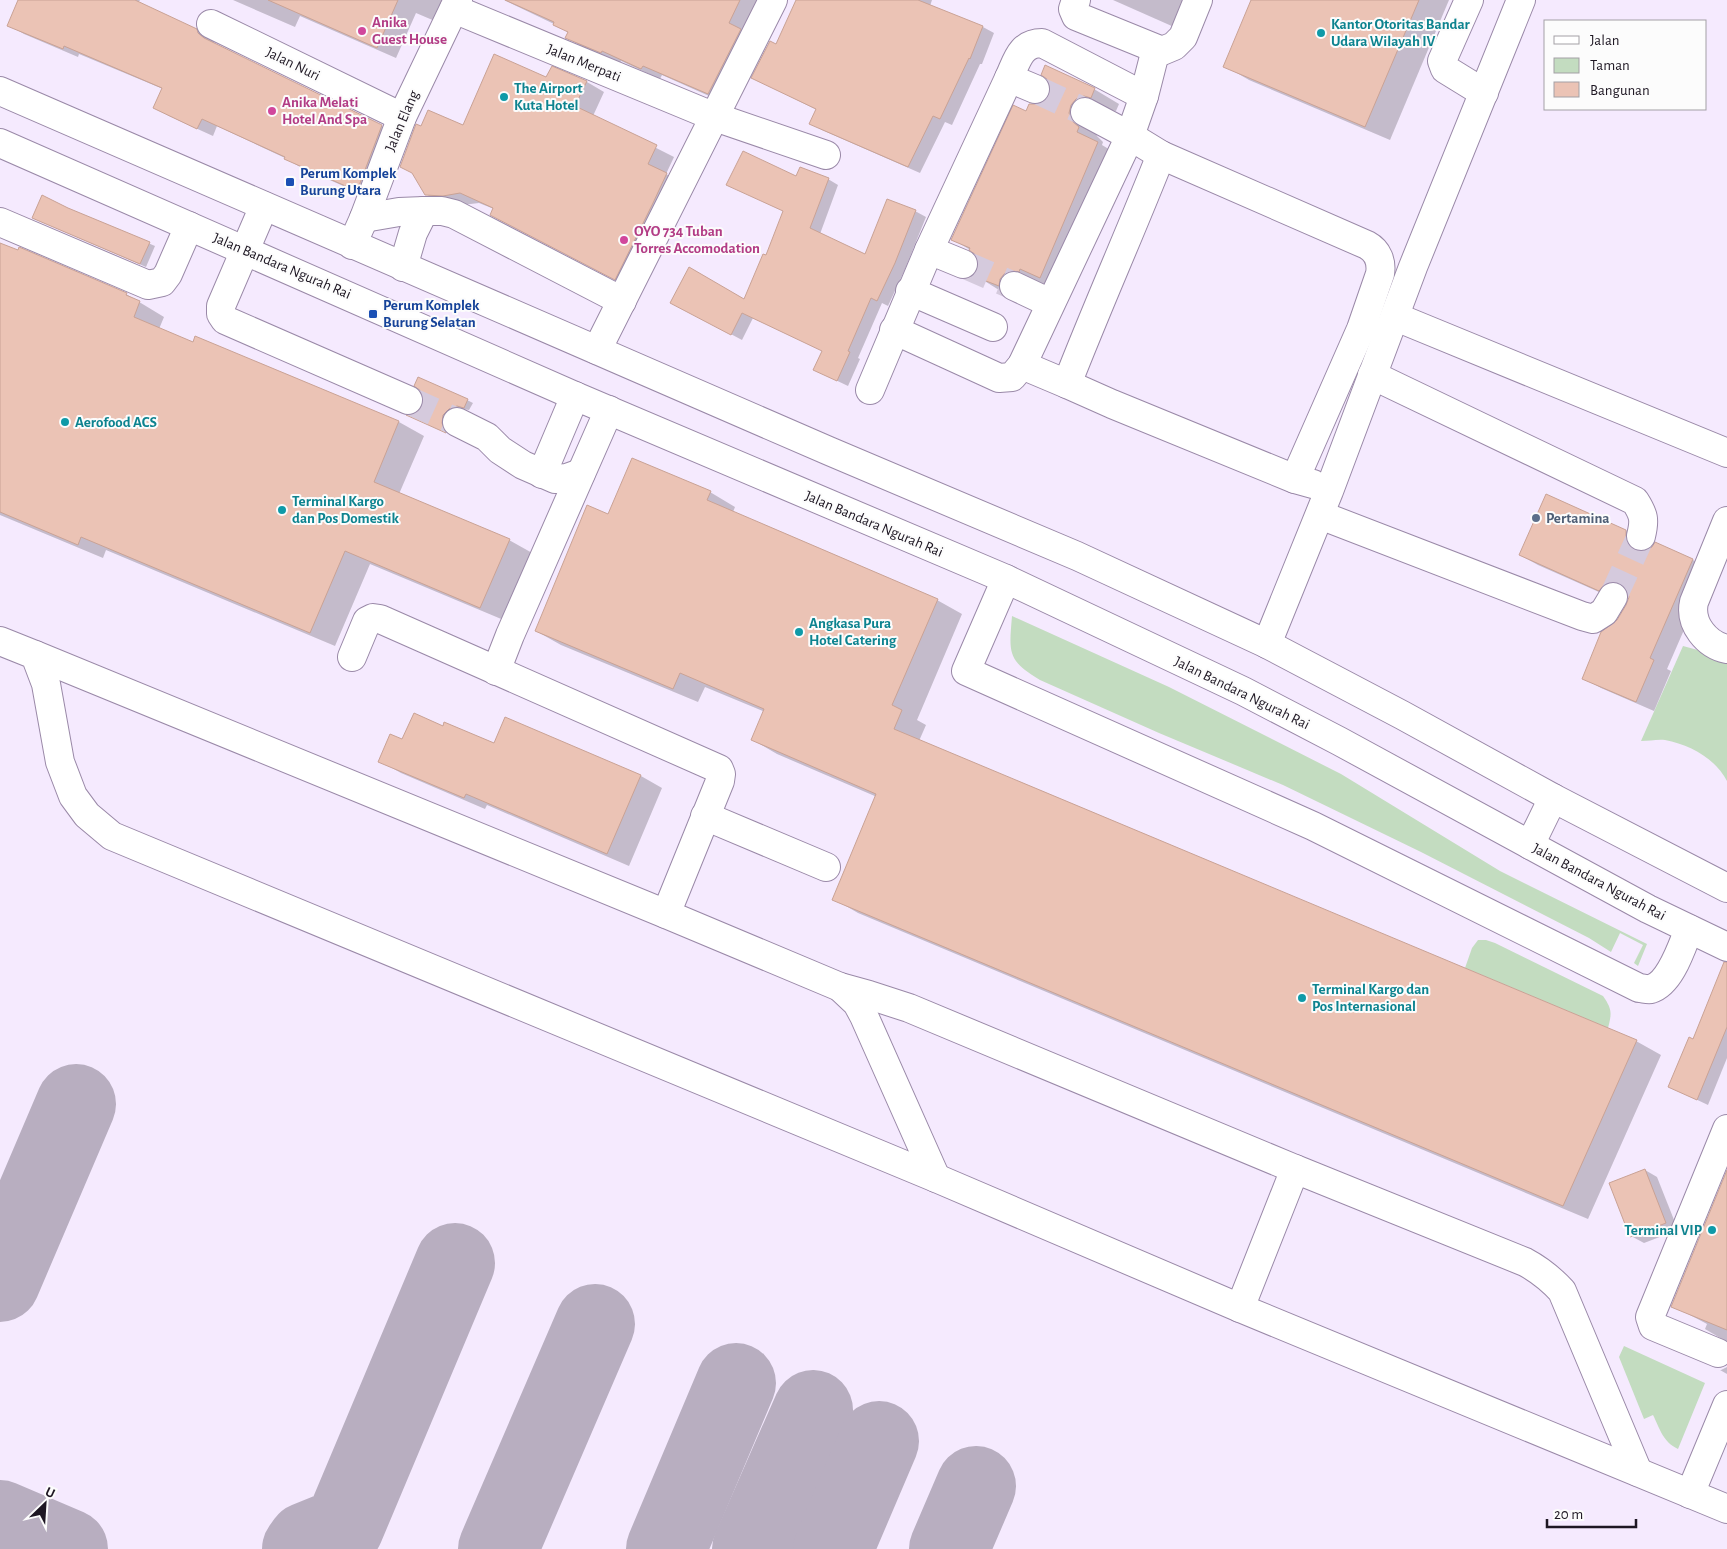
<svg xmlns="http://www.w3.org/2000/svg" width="1727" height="1549" font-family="'Alegreya Sans',sans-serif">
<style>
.green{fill:#c3dcc0}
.shadow{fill:#0003}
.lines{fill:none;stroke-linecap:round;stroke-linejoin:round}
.taxiway{stroke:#b8aec0;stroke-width:80}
.building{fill:#ebc3b5;stroke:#c9a295}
.minor-tunnel{stroke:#d5cadd;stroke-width:28;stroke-dasharray:28 14;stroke-linecap:butt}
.minor-casing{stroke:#9a89a8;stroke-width:30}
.minor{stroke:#fff;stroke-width:28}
.hotel-dot{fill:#d1479c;stroke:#fcfcfc;stroke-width:2}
.culture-dot{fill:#0f9aa8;stroke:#fcfcfc;stroke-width:2}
.transit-dot{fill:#1a4fb4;stroke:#fcfcfc;stroke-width:2}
.service-dot{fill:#5c6f8a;stroke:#fcfcfc;stroke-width:2}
.labels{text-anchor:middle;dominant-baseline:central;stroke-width:4;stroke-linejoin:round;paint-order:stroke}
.hotel-label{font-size:15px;font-weight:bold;fill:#b23c85;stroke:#fcfcfc;text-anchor:start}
.culture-label{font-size:15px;font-weight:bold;fill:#0d838f;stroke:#fcfcfc;text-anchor:start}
.street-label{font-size:15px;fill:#1e1723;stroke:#fcfcfc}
.transit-label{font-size:15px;font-weight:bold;fill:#164399;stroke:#fcfcfc;text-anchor:start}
.service-label{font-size:15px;font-weight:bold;fill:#4e5e75;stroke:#fcfcfc;text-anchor:start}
</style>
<rect width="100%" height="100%" fill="#f5eafe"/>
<!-- green -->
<g class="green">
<path d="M 1012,616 L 1169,687 L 1341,774 L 1500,871 L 1647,944 L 1638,966 L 1634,963 L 1643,945 L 1620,933 L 1611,952 L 1589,938 L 1421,852 L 1283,785 L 1159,733 L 1040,680 C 1007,660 1009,653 1012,616 Z"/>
<path d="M 1683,646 L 1727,658 L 1727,781 C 1715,758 1690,745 1665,740 C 1658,739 1649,741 1641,741 Z"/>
<path d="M 1478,940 L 1486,940 L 1495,943 L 1603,996 C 1612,1009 1612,1013 1608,1028 L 1465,968 L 1472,948 Z"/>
<path d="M 1624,1346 L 1705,1383 L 1678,1449 C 1663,1442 1660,1429 1653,1415 L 1644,1419 L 1619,1357 Z"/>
</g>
<!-- shadow -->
<g class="shadow">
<path d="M 20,0 L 140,0 L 138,3 L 212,39 L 216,45 L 382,126 L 397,135 L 373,199 L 300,167 L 285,158 L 217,126 L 213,136 L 169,116 L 154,107 L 163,89 L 79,54 L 78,57 L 24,34 L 9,25 Z"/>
<path d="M 233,0 L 461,0 L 449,27 L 416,13 L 396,58 L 300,16 L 295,27 Z"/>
<path d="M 504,0 L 763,0 L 727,104 L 662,75 L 660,79 L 621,61 L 620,63 L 585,48 L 567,38 L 569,33 L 554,24 Z"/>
<path d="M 798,0 L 932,0 L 930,6 L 983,27 L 994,33 L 982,64 L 980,64 L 952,125 L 945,122 L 920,173 L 822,130 L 811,123 L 817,110 L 753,78 L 776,45 Z"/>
<path d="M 1113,0 L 1197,0 L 1183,31 Z"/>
<path d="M 1253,0 L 1449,0 L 1390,140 L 1249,80 L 1225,66 Z"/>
<path d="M 1046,67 L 1094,89 L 1119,104 L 1116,111 L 1110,110 L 1094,128 L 1097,136 L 1103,142 L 1102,145 L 1122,157 L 1065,291 L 1045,283 L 1044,285 L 1038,284 L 1023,299 L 999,290 L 975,275 L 979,270 L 980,262 L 977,254 L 952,239 L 1027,112 L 1045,103 L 1050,96 L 1052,86 Z"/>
<path d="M 552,68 L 587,82 L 604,92 L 593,116 L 674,157 L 666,174 L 684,184 L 633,289 L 509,225 L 494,209 L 479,203 L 462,205 L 444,205 L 426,194 L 422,128 L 463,127 L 547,79 Z"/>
<path d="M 797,177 L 828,179 L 838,185 L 820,234 L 866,255 L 915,211 L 926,217 L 905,269 L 888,306 L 882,303 L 858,358 L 860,359 L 848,386 L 825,375 L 823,351 L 753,318 L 742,340 L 682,308 L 744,300 L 767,257 L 784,211 L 728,185 Z"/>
<path d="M 68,209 L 155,246 L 146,267 L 33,218 Z"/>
<path d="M 0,260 L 126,294 L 164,317 L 159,329 L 193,344 L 196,337 L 399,422 L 424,436 L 399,494 L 509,540 L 534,554 L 506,621 L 370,564 L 335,646 L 106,550 L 103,558 L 0,515 Z"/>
<path d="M 467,400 L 473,403 L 469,410 L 463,409 L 455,412 L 447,427 L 450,434 L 414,418 Z"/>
<path d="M 632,460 L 710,492 L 735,507 L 733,512 L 937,600 L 962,614 L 917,720 L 926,725 L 919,741 L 1636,1041 L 1661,1055 L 1588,1219 L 858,913 L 834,899 L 877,797 L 777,754 L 753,740 L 765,712 L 705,687 L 698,702 L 561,645 L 536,631 L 609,516 Z"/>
<path d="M 1626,531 L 1644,541 L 1643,552 L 1653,548 L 1655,544 L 1693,560 L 1710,570 L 1667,669 L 1671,671 L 1654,711 L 1601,688 L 1583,678 L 1618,621 L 1630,598 L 1628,592 L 1623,593 L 1617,600 L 1538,565 L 1520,555 Z"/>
<path d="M 506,719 L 641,776 L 662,788 L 629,866 L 487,805 L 485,809 L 401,773 L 380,761 L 403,741 L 495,745 Z"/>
<path d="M 1727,1000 L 1727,1058 L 1708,1105 L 1670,1087 L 1694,1040 Z"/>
<path d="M 1645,1170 L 1657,1177 L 1678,1230 L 1644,1243 L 1631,1236 Z"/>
<path d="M 1727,1174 L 1727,1342 L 1705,1329 L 1707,1324 L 1673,1306 Z"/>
<path d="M 1727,1367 L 1727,1374 L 1720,1370 L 1721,1370 Z"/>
</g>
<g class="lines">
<!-- taxiway -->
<g class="taxiway">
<path d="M 0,1282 L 76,1104"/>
<path d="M 0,1520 L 68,1549"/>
<path d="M 302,1549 L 307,1542 L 344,1527 L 455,1263"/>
<path d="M 498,1549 L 595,1324"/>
<path d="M 666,1549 L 736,1383"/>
<path d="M 752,1549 L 813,1410"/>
<path d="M 833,1549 L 879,1441"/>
<path d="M 949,1549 L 976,1486"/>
</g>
</g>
<!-- building -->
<g class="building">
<path d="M 18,0 L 135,0 L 197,29 L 198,33 L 204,38 L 382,125 L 357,191 L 284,159 L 285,157 L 202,119 L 197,129 L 153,108 L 162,88 L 64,46 L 63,49 L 7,26 Z"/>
<path d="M 268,0 L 398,0 L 377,48 Z"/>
<path d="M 505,0 L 740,0 L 729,23 L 741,29 L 708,94 L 643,66 L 641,69 L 602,51 L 601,53 L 565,38 L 568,32 L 553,25 L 554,22 Z"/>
<path d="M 796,0 L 918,0 L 983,26 L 970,59 L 969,58 L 940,119 L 933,116 L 908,167 L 809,124 L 816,109 L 751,78 L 770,41 L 776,44 Z"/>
<path d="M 1251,0 L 1419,0 L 1365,127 L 1223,67 Z"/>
<path d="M 494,54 L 546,77 L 552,66 L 587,81 L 575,106 L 657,145 L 648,164 L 667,173 L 653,203 L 615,280 L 490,215 L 493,208 L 460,193 L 443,196 L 425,195 L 412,173 L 400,167 L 416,124 L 421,126 L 428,110 L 463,125 Z"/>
<path d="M 1045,65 L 1095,88 L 1091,98 L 1084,96 L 1076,99 L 1071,105 L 1069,113 L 1072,121 L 1079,127 L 1077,132 L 1098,142 L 1040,278 L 1020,269 L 1019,272 L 1012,271 L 1005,273 L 1000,279 L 999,286 L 973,276 L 978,269 L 978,262 L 976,255 L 969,250 L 970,248 L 951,240 L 1013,105 L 1026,111 L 1029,104 L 1037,104 L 1044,102 L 1049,96 L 1050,87 L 1047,79 L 1041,75 Z"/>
<path d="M 743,151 L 796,176 L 800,167 L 829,178 L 810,228 L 865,254 L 887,199 L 916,210 L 895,263 L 877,301 L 871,298 L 848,351 L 850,352 L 837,381 L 813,370 L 822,351 L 742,313 L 731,335 L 670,303 L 689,267 L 744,299 L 763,254 L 766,255 L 783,211 L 726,185 Z"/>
<path d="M 42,195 L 68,208 L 150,242 L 140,264 L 32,218 Z"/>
<path d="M 0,243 L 18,250 L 19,247 L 127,293 L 126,295 L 140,301 L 134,317 L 193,342 L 195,336 L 399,421 L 374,482 L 510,539 L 480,608 L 345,551 L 310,633 L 81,537 L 78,545 L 0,512 Z"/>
<path d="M 418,377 L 468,399 L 464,408 L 457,406 L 449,409 L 443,415 L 442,423 L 446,433 L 406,415 L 417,413 L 422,406 L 423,398 L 421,391 L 414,386 Z"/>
<path d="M 632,458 L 711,491 L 707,500 L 938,599 L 892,705 L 902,710 L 894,729 L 1637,1040 L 1563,1206 L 832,900 L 876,794 L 751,740 L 764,709 L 680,673 L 673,689 L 535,631 L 587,505 L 608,514 Z"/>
<path d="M 1546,494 L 1626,530 L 1626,541 L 1631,548 L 1637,551 L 1646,551 L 1652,547 L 1655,542 L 1693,559 L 1650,658 L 1654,660 L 1636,702 L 1582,679 L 1601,632 L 1617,620 L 1626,605 L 1629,597 L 1626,589 L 1621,583 L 1613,581 L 1605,584 L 1599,591 L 1519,555 Z"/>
<path d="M 414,713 L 443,726 L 444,722 L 494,743 L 505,717 L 641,775 L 607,854 L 466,794 L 464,798 L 378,762 L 390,734 L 402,739 Z"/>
<path d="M 1724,962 L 1727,962 L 1727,1027 L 1697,1100 L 1668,1087 L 1689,1037 L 1693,1039 Z"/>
<path d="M 1645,1169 L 1666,1223 L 1630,1237 L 1609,1183 Z"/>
<path d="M 1727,1170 L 1727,1330 L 1671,1307 Z"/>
</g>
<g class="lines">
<!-- minor-tunnel -->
<g class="minor-tunnel">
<path d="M 1035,89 L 1085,112"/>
<path d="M 963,264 L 1014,286"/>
<path d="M 408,400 L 457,422"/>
<path d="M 1613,597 L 1641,536"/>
</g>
<!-- minor casing -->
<g class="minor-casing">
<g id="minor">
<path d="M 1076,0 L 1073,9 L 1076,16 L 1162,51 L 1174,46 L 1183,37 L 1198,0"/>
<path d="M 1469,0 L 1442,61 L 1445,69 L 1484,93"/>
<path d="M 454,9 L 715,117 L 826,155"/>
<path d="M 211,24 L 402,117"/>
<path d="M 1035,89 L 1009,78 C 1017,61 1020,43 1042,43 L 1144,96"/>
<path d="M 0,91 L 829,451 L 1077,556 L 1267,644 L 1402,715 L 1553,798 L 1727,888"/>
<path d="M 1085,112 L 1130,136 L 1161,155 L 1367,245 C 1378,251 1382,262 1380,274 L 1361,329 L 1295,479"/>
<path d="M 0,143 L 575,396 L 1006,579 L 1243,691 L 1339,741 L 1648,909 L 1727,947"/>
<path d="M 1161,155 C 1131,231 1097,307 1067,384 L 1112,404 L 1295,479 L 1313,484"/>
<path d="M 264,206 L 221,306 L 221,314 L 225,320 L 408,400"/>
<path d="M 364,218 L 399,212 L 424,211"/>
<path d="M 0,222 L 148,285 L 162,282 L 168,274 L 189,226"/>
<path d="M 352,245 L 364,218 L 402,117 L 458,0"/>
<path d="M 929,250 L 963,264"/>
<path d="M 403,267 L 413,233 L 424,211 L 442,211 L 454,214 L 622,301"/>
<path d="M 1014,286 L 1050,303"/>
<path d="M 910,291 L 993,327"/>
<path d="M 1396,317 L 1727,453"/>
<path d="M 894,330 L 999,378 L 1012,377 L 1022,365 L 1130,136 L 1144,96 L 1156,49"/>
<path d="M 597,350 L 773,0"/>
<path d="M 1022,365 L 1067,384"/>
<path d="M 1372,375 L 1635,501 C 1644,515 1645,520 1641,536"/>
<path d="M 870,390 L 929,250 L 1009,78"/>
<path d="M 457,422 L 487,437 L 500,450 L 523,465 L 555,479 L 567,478 L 581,473"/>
<path d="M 542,474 L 575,396"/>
<path d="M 1320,515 L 1582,616 L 1593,619 L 1604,612 L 1613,597"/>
<path d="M 1727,521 L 1694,602 C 1689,624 1707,645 1727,649"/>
<path d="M 1006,579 L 966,671 L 1313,826 L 1639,988 C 1643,988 1648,990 1651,989 C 1671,983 1682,946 1689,929"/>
<path d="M 0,641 L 35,655 L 46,684 L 60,762 L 73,796 L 87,815 L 112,836 L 936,1178 L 1240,1308 L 1727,1509"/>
<path d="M 1267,644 L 1329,491 L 1413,267 L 1521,0"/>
<path d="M 35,655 L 666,914 L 840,987 L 869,995 L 909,1008 L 1295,1169"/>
<path d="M 352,657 L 367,621 L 373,618 L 380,619 L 719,769 L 721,774 L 720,781 L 666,914"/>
<path d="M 496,671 L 510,635 L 609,410"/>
<path d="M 705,816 L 826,867"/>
<path d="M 1530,845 L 1553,798"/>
<path d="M 840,987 L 857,1003 L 864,1016 L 936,1178"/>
<path d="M 1240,1308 L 1295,1169 L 1525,1262 C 1540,1270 1550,1278 1562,1291 L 1638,1472"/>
<path d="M 1718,1353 L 1653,1326 L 1650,1317 L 1727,1129"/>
<path d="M 1690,1494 L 1727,1405"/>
</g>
</g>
<!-- minor -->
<use href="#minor" class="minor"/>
</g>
<!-- markers -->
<g class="hotel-dot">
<circle cx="362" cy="31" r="5"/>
<circle cx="272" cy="111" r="5"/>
<circle cx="624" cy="240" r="5"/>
</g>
<g class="culture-dot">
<circle cx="1321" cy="33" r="5"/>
<circle cx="504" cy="97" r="5"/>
<circle cx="65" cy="422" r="5"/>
<circle cx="282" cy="510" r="5"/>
<circle cx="799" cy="632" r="5"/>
<circle cx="1302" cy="998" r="5"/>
<circle cx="1712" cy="1230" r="5"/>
</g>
<g class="transit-dot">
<rect x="285" y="177" width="10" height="10" rx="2.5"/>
<rect x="368" y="309" width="10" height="10" rx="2.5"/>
</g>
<circle class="service-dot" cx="1536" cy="518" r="5"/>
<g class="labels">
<!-- hotel labels -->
<g class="hotel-label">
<text x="372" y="22">Anika<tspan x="372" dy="17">Guest House</tspan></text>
<text x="282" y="102">Anika Melati<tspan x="282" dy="17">Hotel And Spa</tspan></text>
<text x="634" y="231">OYO 734 Tuban<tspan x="634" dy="17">Torres Accomodation</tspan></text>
</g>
<!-- culture labels -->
<g class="culture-label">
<text x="1331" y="24">Kantor Otoritas Bandar<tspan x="1331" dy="17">Udara Wilayah IV</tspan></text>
<text x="514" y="88">The Airport<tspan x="514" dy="17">Kuta Hotel</tspan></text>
<text x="75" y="422">Aerofood ACS</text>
<text x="292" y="501">Terminal Kargo<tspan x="292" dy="17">dan Pos Domestik</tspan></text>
<text x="809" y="623">Angkasa Pura<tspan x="809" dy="17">Hotel Catering</tspan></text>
<text x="1312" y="989">Terminal Kargo dan<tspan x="1312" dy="17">Pos Internasional</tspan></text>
<text x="1702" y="1230" text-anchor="end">Terminal VIP</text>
</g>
<!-- street labels -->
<g class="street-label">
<text transform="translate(584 63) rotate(22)">Jalan Merpati</text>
<text transform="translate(293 64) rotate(26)">Jalan Nuri</text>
<text transform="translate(402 121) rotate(-67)">Jalan Elang</text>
<text transform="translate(282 266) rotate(23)">Jalan Bandara Ngurah Rai</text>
<text transform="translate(874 524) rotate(23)">Jalan Bandara Ngurah Rai</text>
<text transform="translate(1242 693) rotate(26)">Jalan Bandara Ngurah Rai</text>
<text transform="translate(1599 882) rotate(28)">Jalan Bandara Ngurah Rai</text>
</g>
<!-- transit labels -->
<g class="transit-label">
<text x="300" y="173">Perum Komplek<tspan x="300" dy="17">Burung Utara</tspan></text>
<text x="383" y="305">Perum Komplek<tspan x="383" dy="17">Burung Selatan</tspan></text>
</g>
<!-- service labels -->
<g class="service-label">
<text x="1546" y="518">Pertamina</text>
</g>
</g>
<!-- legend -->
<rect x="1544" y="20" width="162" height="90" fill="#fcfcfc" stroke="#a3a0a5"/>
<rect x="1554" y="36" width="25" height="8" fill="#ffffff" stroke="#a3a0a5"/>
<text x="1590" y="45" font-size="15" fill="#1e1723">Jalan</text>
<rect x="1554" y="58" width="25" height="15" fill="#c3dcc0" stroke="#a3a0a5"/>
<text x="1590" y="70" font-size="15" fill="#1e1723">Taman</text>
<rect x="1554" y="82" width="25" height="15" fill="#ebc3b5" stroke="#a3a0a5"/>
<text x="1590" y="95" font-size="15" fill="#1e1723">Bangunan</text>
<!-- north arrow -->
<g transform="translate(45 1504) rotate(25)" stroke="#fcfcfc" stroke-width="4" paint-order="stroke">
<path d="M0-4L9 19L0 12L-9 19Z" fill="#1e1723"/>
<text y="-8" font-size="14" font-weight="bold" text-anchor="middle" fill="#1e1723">U</text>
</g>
<!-- scale -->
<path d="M1547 1519v8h89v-8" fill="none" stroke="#1e1723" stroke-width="2.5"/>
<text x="1554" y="1519" font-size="15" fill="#1e1723" stroke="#fcfcfc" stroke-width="4" paint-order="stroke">20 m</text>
</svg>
